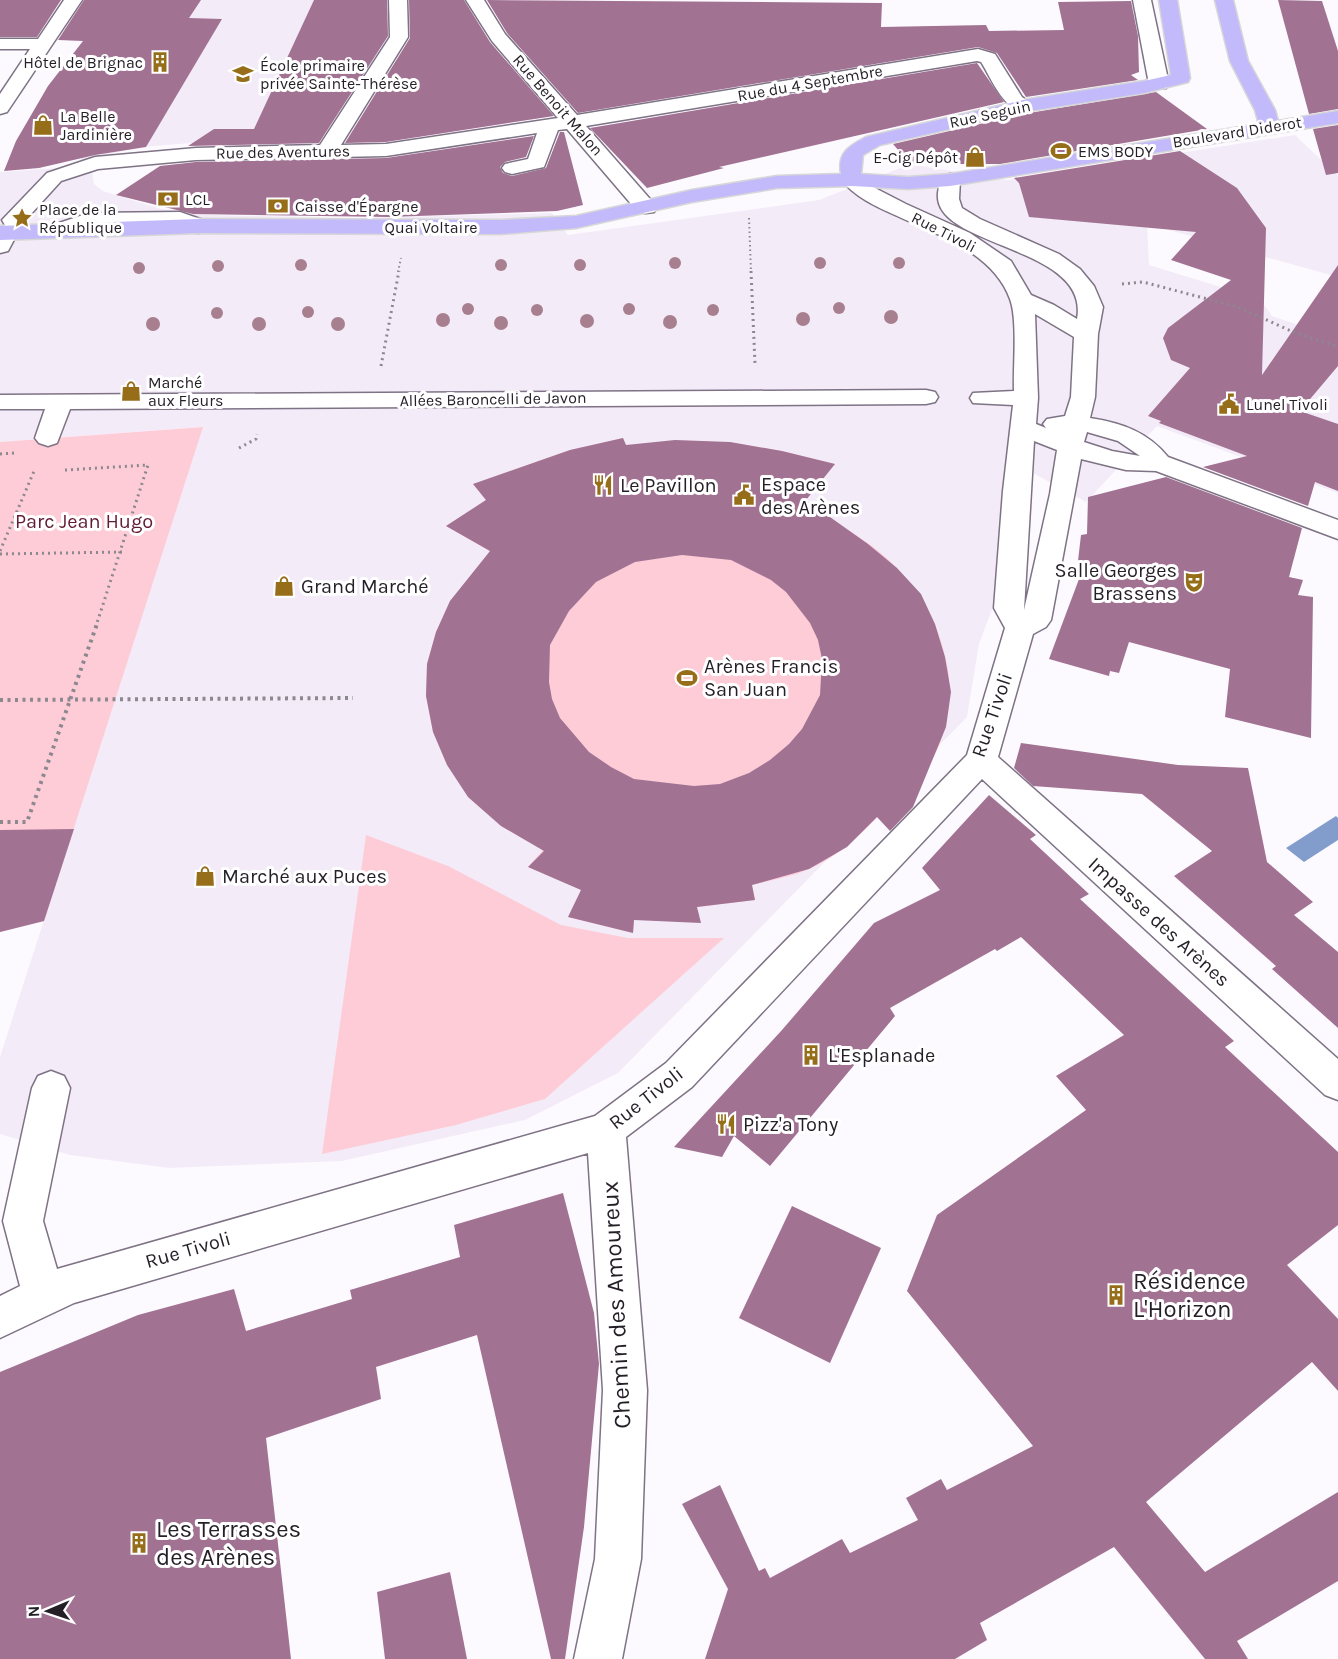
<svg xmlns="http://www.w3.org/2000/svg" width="1338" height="1659" font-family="Karla,sans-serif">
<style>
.built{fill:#f3ecf8}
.green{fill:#feccd7}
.water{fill:#829ccb}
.building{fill:#a27293;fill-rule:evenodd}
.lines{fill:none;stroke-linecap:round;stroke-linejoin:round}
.minor-casing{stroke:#7e7285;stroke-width:3}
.major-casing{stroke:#d8d7d8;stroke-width:3}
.path-far2{stroke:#8c888f;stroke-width:2;stroke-dasharray:1.5 3;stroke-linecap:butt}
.path-far1{stroke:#8c888f;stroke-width:3;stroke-dasharray:2 4;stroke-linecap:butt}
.path{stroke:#8c888f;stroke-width:4;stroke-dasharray:3 4.5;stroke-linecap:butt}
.minor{fill:#fff;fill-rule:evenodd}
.major{fill:#c2bafb;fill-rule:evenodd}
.tree{fill:#a87f8f}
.labels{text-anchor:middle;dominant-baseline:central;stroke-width:6;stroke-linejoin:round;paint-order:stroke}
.far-poi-label{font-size:16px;fill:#241f27;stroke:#fff;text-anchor:start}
.far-street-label{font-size:16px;fill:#241f27;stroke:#fff}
.poi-label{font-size:20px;fill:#241f27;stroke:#fff;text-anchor:start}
.park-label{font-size:20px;fill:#631b33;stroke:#fff}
.street-label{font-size:20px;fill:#241f27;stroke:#fff}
.near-poi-label{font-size:24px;fill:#241f27;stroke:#fff;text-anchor:start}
.near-street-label{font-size:24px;fill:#241f27;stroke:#fff}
</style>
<rect width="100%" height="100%" fill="#fdfaff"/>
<!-- built -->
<g class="built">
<path d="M 110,0 L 342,0 L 366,10 L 389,9 L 391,34 L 385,46 L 320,138 L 308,143 L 245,148 L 217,141 L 141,147 L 81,160 Z"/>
<path d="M 1295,135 L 1338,176 L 1338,277 L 1147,224 L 1149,265 L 1260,299 L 1272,316 L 1319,332 L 1338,332 L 1338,493 L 1157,426 L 1086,502 L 1009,460 L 996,599 L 979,644 L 967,717 L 618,1073 L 525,1120 L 342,1161 L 169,1168 L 70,1155 L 0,1134 L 0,1057 L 202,427 L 0,442 L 0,172 L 58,168 L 92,171 L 94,184 L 103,191 L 161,209 L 214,215 L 358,218 L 552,213 L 568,235 L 819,200 L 910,164 L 1007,180 Z"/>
</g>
<!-- green -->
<g class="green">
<path d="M 203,427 L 44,921 L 0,932 L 0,442 Z"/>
<path d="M 623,438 L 626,445 L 730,442 L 782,451 L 835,464 L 800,507 C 876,537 934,586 948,670 C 952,699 948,731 933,758 C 924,773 902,791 890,804 C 866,829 842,855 809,869 C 792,877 771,880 752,885 L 755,900 L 697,907 L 634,920 L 633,933 L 568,917 L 581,890 L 528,867 L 543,850 L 501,826 L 468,797 L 433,732 L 426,696 L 427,664 L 436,632 L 450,601 L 491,552 L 446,526 L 486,500 L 473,484 L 570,450 Z"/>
<path d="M 366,835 L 448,866 L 561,925 L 628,938 L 724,938 L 545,1099 L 456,1125 L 322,1154 Z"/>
</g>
<!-- water -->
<path class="water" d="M 1336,816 L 1338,818 L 1338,840 L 1304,862 L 1286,848 Z"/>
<!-- building -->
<g class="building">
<path d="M 0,0 L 61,0 L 37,37 L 0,37 Z"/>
<path d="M 84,0 L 201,0 L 189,18 L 222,19 L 146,147 L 95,155 L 39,168 L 4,171 L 16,141 L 48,86 L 83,41 L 58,40 Z"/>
<path d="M 314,0 L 387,0 L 388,36 L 319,143 L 188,146 L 214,129 L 254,129 Z"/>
<path d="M 409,0 L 464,0 L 490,42 L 554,116 L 386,142 L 345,143 L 410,38 Z"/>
<path d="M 487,0 L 882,3 L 881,27 L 986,25 L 989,31 L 1064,30 L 1058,2 L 1131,1 L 1138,36 L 1139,72 L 1131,75 L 1138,80 L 1026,97 L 997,53 L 978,47 L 578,113 L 507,33 Z"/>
<path d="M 1278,0 L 1322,1 L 1338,51 L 1338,109 L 1309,114 Z"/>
<path d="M 977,63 L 1004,102 L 719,167 L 724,168 L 647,188 L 590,128 Z"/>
<path d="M 1156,92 L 1207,129 L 1000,164 L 910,164 L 893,144 L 1023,114 Z"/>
<path d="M 1338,125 L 1338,173 L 1326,175 L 1313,129 Z"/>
<path d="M 560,132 L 564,132 L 583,205 L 557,211 L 389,217 L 193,214 L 116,195 L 160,166 L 196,162 L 386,158 L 534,136 L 526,157 L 505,162 L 500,167 L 503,173 L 512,176 L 546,168 Z"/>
<path d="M 1180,151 L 1237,188 L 1266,228 L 1262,375 L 1338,265 L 1338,366 L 1300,411 L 1338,424 L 1338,491 L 1315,482 L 1308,506 L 1203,467 L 1247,456 L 1159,423 L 1161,421 L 1148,416 L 1190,368 L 1171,360 L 1163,338 L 1168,328 L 1231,280 L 1171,260 L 1196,232 L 1029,217 L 1019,183 L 1014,178 Z"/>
<path d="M 623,438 L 626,445 L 675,440 L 730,442 L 782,451 L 835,464 L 806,500 L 868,544 L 897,568 L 921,594 L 935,624 L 945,657 L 951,692 L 946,727 L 913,807 L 890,831 L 877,817 L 847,847 L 809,869 L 752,885 L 755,900 L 697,907 L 701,923 L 634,920 L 633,933 L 568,917 L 581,890 L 528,867 L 544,851 L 501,826 L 468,797 L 447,765 L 433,732 L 426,696 L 427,664 L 436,632 L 450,601 L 490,551 L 446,526 L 486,500 L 473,484 L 570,450 ZM 682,555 L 731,560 L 771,580 L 786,592 L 810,623 L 818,640 L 822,659 L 820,695 L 802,729 L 789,744 L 770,760 L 749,773 L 720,784 L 694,786 L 634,779 L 611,767 L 589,752 L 560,718 L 552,699 L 549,682 L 550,645 L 569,611 L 596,582 L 635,562 Z"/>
<path d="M 1166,477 L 1302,528 L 1289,577 L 1303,580 L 1298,595 L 1313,597 L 1311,738 L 1225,717 L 1230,669 L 1129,642 L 1119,673 L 1110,671 L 1109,676 L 1049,659 L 1079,579 L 1076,578 L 1081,535 L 1087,534 L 1088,497 Z"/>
<path d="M 1021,743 L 1178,765 L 1248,768 L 1267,862 L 1313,902 L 1294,915 L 1338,952 L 1338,1028 L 1272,969 L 1276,966 L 1174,876 L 1212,851 L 1142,794 L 1033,786 L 1014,768 Z"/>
<path d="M 989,795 L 1036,835 L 1030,839 L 1089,894 L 1080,899 L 1234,1041 L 1225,1047 L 1338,1152 L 1338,1225 L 1287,1265 L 1338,1319 L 1338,1391 L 1312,1362 L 1146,1502 L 1205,1572 L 1338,1492 L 1338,1581 L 1237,1641 L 1248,1659 L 1205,1659 L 1114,1547 L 980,1623 L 987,1640 L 955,1659 L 705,1659 L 728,1589 L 682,1504 L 720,1485 L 759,1571 L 765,1568 L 770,1578 L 842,1539 L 850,1553 L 918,1520 L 906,1498 L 941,1479 L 947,1490 L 1033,1446 L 907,1291 L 937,1215 L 1086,1110 L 1056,1076 L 1124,1035 L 1021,937 L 997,951 L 995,949 L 890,1008 L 895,1016 L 770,1166 L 734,1136 L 722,1157 L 674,1147 L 782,1030 L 874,923 L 940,890 L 922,868 Z"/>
<path d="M 74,829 L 44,921 L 0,932 L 0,830 Z"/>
<path d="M 563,1193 L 594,1313 L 599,1364 L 584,1527 L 565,1659 L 551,1659 L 477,1335 L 376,1367 L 381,1399 L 266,1438 L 291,1659 L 0,1659 L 0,1372 L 138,1315 L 234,1289 L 246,1331 L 352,1299 L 350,1290 L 460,1257 L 454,1225 Z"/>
<path d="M 792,1206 L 881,1248 L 830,1363 L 739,1318 Z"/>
<path d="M 450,1572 L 467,1659 L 385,1659 L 377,1592 Z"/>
</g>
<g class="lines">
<!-- minor casing -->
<g class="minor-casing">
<g id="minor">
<path d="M 64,0 L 82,0 L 7,112 L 0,114 L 0,94 L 30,49 L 0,49 L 0,39 L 38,39 Z"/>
<path d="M 389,0 L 407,0 L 408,37 L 341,145 L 386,144 L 558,118 L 492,41 L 466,0 L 484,0 L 505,34 L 577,115 L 978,49 L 995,54 L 1022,97 L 1033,106 L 1030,110 C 1005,116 992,79 981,62 L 977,61 L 586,126 L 657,207 L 654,212 L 646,213 L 638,212 L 567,129 L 558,130 L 544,167 L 512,174 L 505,172 L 502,168 L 505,164 L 528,159 L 537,133 L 386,156 L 196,160 L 98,169 L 61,181 L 21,225 L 13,226 L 5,225 L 2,220 L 47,173 L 95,157 L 196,148 L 320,145 L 390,37 Z"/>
<path d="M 1133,0 L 1151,0 L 1169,84 L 1166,88 L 1152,88 L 1149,84 Z"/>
<path d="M 852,174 L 859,176 L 873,187 L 906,204 L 970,233 L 1011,261 L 1031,295 L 1054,305 L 1077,319 C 1091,245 932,248 938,193 C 939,187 939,181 943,176 L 950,174 L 957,176 L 960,180 L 959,199 L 962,208 L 980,219 L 1059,254 L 1080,269 L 1094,286 L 1103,307 L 1098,334 L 1095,397 L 1090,418 C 1122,423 1148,432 1168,457 L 1338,520 L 1338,539 L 1156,471 L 1126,470 L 1081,459 L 1051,620 L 1046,627 L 1033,634 L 998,757 L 1338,1059 L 1338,1100 L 1325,1095 L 982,779 L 692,1087 L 626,1137 L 647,1390 L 641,1559 L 622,1659 L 574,1659 L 595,1559 L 603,1390 L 588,1153 L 74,1303 L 0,1338 L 0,1296 L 20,1286 L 3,1221 L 32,1088 L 38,1076 L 51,1071 L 64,1076 L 70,1088 L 43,1221 L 57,1269 L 595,1116 L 666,1063 L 967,755 L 1005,628 L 994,608 L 1003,491 L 1013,405 L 973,403 L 970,398 L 973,393 L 1014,391 C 1013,367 1018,320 1010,299 C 993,252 936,234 895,215 C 877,207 853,196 842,180 L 845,176 ZM 1035,314 L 1074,337 L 1071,397 L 1065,416 L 1047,419 L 1043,424 L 1046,428 L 1036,424 L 1038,398 ZM 1087,432 L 1118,441 L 1140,456 L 1112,451 L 1084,442 ZM 1034,441 L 1057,450 L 1050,494 L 1024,610 Z"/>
<path d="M 180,212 L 206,221 L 209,226 L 206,231 L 198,233 L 177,225 L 92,225 L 58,238 L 50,236 L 47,231 L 50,226 L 89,213 Z"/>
<path d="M 7,225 L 15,227 L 18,232 L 8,251 L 0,253 L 0,227 Z"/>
<path d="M 926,390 L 935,392 L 938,397 L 935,402 L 926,404 L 70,409 L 57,443 L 48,446 L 39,443 L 35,438 L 45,409 L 0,409 L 0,395 Z"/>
</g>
</g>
<!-- major casing -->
<g class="major-casing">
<path id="major" d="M 1159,0 L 1177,0 L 1190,78 L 1188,82 L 1144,93 L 1023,112 L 880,145 L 863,155 L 861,174 L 908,177 L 950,174 L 1259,124 L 1255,110 L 1230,61 L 1215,0 L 1233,0 L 1248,61 L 1275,110 L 1278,121 L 1338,111 L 1338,123 L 950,186 L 908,189 L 852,186 L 777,188 L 692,202 L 576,228 L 501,234 L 198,233 L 0,240 L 0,226 L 198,219 L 501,220 L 576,216 L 692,190 L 777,176 L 841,174 C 837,153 849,146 866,137 L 1023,100 L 1144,81 L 1171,75 Z"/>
</g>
<!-- path-far2 -->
<g class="path-far2">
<path d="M 749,218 L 751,272"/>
<path d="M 398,272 L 401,258"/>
</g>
<!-- path-far1 -->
<g class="path-far1">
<path d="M 751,271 L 755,364"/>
<path d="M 1122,284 L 1143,282 L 1238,307 L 1291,331 L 1338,347"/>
<path d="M 381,366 L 399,271"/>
<path d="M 239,448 L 256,439 L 257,434"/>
<path d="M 0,454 L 15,453"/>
<path d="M 65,470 L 148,465 L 97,623"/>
<path d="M 0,551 L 35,469"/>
<path d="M 0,554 L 122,552"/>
</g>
<!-- path -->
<g class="path">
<path d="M 0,700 L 353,698"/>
<path d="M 0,822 L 27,822 L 98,621"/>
</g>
<!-- minor -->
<use href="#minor" class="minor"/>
<!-- major -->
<use href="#major" class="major"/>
</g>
<!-- trees -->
<g class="tree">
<circle cx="675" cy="263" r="6"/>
<circle cx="820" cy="263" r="6"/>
<circle cx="899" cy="263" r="6"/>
<circle cx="301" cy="265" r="6"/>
<circle cx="501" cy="265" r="6"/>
<circle cx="580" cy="265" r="6"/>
<circle cx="218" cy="266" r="6"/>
<circle cx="139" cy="268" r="6"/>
<circle cx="839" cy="308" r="6"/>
<circle cx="468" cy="309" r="6"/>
<circle cx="629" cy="309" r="6"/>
<circle cx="537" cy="310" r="6"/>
<circle cx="713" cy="310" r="6"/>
<circle cx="308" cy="312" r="6"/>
<circle cx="217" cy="313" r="6"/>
<circle cx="891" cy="317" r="7"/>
<circle cx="803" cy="319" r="7"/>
<circle cx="443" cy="320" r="7"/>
<circle cx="587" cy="321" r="7"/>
<circle cx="670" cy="322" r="7"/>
<circle cx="501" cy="323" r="7"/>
<circle cx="153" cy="324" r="7"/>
<circle cx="259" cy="324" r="7"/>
<circle cx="338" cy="324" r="7"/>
</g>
<!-- icons -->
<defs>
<g id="building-bare" transform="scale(1.62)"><path d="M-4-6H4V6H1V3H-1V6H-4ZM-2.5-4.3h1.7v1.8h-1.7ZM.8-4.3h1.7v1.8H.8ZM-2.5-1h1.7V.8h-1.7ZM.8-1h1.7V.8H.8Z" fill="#966e19" stroke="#fff" stroke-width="2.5" paint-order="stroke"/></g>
<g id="school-bare" transform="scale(1.62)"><path d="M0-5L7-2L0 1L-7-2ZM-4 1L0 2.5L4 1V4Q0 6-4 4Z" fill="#966e19" stroke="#fff" stroke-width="2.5" paint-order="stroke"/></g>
<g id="shop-bare" transform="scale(1.62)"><path d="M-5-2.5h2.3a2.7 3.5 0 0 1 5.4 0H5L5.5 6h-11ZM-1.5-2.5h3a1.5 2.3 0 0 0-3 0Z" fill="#966e19" stroke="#fff" stroke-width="2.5" paint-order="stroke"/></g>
<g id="stadium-bare" transform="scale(1.62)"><path d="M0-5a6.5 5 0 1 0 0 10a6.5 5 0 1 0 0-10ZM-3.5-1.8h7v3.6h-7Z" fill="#966e19" stroke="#fff" stroke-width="2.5" paint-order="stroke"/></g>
<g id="bank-bare" transform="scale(1.62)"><path d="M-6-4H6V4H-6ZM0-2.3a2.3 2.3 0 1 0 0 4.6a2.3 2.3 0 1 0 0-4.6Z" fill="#966e19" stroke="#fff" stroke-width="2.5" paint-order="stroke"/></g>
<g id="sight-bare" transform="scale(1.62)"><path d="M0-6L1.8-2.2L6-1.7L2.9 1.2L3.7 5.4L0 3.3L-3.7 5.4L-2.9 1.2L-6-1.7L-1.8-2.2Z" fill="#966e19" stroke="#fff" stroke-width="2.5" paint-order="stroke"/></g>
<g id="civic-bare" transform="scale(1.62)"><path d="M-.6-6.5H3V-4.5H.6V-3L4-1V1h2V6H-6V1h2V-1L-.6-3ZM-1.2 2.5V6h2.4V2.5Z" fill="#966e19" stroke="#fff" stroke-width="2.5" paint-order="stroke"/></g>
<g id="restaurant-bare" transform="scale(1.62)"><path d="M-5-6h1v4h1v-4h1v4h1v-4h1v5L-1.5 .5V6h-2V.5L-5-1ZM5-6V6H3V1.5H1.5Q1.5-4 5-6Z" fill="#966e19" stroke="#fff" stroke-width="2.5" paint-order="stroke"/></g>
<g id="theatre-bare" transform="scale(1.62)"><path d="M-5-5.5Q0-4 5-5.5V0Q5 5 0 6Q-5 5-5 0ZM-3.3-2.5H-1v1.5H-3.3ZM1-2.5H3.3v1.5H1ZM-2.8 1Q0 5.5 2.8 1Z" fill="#966e19" stroke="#fff" stroke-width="2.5" paint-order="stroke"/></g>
</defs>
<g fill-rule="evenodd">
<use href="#building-bare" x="160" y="62"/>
<use href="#school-bare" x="243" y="74"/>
<use href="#shop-bare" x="43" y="125"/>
<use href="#stadium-bare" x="1061" y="151"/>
<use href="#shop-bare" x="975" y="157"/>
<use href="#bank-bare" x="168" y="199"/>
<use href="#bank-bare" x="278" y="206"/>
<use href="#sight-bare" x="22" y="218"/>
<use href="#shop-bare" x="131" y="391"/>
<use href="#civic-bare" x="1229" y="404"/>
<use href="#restaurant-bare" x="603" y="485"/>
<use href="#civic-bare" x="744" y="495"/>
<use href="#theatre-bare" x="1194" y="582"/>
<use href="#shop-bare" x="284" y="586"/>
<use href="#stadium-bare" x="687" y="678"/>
<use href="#shop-bare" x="205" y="876"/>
<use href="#building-bare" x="811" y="1055"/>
<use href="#restaurant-bare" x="726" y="1124"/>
<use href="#building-bare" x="1116" y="1295"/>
<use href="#building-bare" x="139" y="1543"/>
</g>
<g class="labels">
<!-- far-poi labels -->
<g class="far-poi-label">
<text x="143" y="62" text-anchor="end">Hôtel de Brignac</text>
<text x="260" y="65">École primaire<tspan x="260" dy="18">privée Sainte-Thérèse</tspan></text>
<text x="60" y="116">La Belle<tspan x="60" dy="18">Jardinière</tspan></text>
<text x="1078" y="151">EMS BODY</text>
<text x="958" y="157" text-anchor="end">E-Cig Dépôt</text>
<text x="185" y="199">LCL</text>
<text x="295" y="206">Caisse d'Épargne</text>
<text x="39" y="209">Place de la<tspan x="39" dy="18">République</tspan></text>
<text x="148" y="382">Marché<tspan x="148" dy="18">aux Fleurs</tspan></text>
<text x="1246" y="404">Lunel Tivoli</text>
</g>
<!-- far-street labels -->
<g class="far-street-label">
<text transform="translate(810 83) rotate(-10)">Rue du 4 Septembre</text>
<text transform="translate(558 105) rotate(49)">Rue Benoit Malon</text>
<text transform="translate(990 114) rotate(-12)">Rue Seguin</text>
<text transform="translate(1237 132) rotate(-9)">Boulevard Diderot</text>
<text transform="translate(283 152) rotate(-1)">Rue des Aventures</text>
<text x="431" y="227">Quai Voltaire</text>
<text transform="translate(944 232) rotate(27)">Rue Tivoli</text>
<text transform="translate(493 399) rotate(-1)">Allées Baroncelli de Javon</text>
</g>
<!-- poi labels -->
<g class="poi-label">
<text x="761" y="484">Espace<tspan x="761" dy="23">des Arènes</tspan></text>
<text x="620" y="485">Le Pavillon</text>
<text x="1177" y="570" text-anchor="end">Salle Georges<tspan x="1177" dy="23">Brassens</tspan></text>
<text x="301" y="586">Grand Marché</text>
<text x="704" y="666">Arènes Francis<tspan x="704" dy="23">San Juan</tspan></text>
<text x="222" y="876">Marché aux Puces</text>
<text x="828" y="1055">L'Esplanade</text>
<text x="743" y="1124">Pizz'a Tony</text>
</g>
<!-- park labels -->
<g class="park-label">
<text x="84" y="521">Parc Jean Hugo</text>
</g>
<!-- street labels -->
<g class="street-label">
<text transform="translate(992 715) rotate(-71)">Rue Tivoli</text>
<text transform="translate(1159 922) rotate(42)">Impasse des Arènes</text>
<text transform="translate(646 1098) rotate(-38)">Rue Tivoli</text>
<text transform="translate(188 1250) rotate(-16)">Rue Tivoli</text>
</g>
<!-- near-poi labels -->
<g class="near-poi-label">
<text x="1133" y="1281">Résidence<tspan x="1133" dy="28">L'Horizon</tspan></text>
<text x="156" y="1529">Les Terrasses<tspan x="156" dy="28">des Arènes</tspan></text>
</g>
<!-- near-street labels -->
<g class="near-street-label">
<text transform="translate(616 1305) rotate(-93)">Chemin des Amoureux</text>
</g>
</g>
<!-- north arrow -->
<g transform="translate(48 1611) rotate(268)" stroke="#ffffff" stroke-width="4.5" paint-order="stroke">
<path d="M0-4.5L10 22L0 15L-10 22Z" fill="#241f27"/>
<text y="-9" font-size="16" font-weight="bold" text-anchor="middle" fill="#241f27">N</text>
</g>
</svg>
